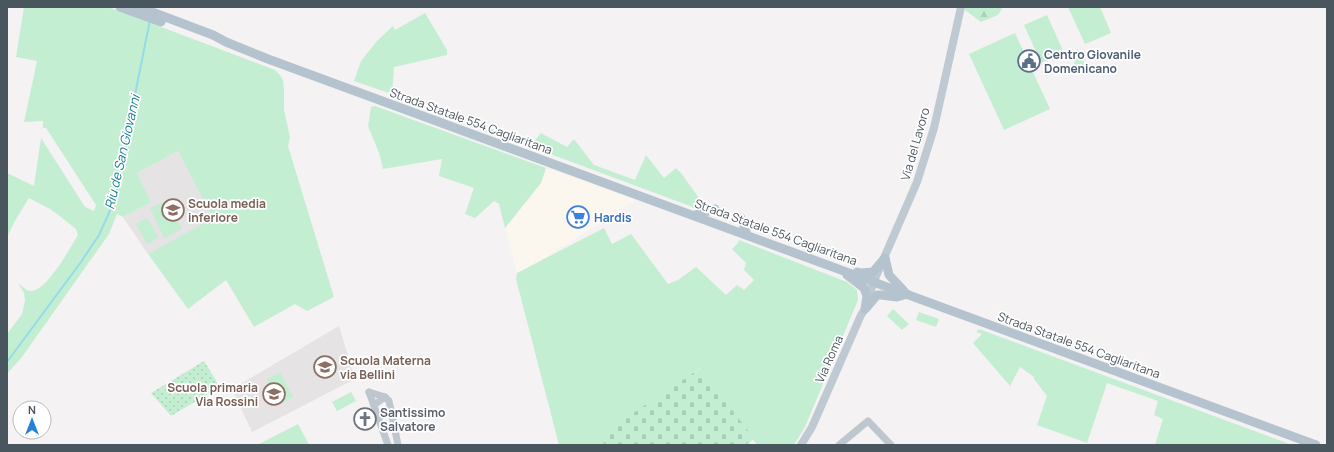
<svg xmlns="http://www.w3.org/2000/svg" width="1334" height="452" font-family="Manrope,sans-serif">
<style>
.commercial{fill:#fcf7ee}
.education{fill:#e5e3e3}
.grass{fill:#c4eed2}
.forest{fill:url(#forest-firs)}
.cemetery{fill:url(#cemetery-stones)}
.park{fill:url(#park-dots)}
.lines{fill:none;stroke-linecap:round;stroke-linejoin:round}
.stream{stroke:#94dce8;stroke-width:2}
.tertiary{stroke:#bec7cd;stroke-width:7}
.secondary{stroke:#bfc9d2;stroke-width:8}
.primary{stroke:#b4c3ce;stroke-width:9}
.labels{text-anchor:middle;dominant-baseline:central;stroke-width:3.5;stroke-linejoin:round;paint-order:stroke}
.service-label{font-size:12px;font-weight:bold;fill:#4e5e75;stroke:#fff;text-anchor:start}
.street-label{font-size:12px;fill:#4a565e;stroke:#fff}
.education-label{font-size:12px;font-weight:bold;fill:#785e54;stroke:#fff;text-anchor:start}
.shop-label{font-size:12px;font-weight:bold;fill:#366cbe;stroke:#fff;text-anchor:start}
.worship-label{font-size:12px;font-weight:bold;fill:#5b616d;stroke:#fff;text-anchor:start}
.water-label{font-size:13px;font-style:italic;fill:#147e90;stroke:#fff}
</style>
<defs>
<pattern id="forest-firs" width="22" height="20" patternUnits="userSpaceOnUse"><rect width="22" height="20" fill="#c4eed2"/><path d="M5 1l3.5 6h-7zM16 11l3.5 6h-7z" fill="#aaceb7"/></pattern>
<pattern id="cemetery-stones" width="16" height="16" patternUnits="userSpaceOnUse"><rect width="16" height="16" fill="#c4eed2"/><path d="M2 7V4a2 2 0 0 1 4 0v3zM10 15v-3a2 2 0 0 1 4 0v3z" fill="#aaceb7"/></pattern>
<pattern id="park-dots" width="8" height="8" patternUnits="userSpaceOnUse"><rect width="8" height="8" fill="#c4eed2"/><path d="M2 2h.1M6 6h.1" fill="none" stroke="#aaceb7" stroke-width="1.8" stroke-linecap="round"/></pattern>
</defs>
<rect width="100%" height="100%" fill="#f4f2f2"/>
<!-- commercial -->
<path class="commercial" d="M 546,168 L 636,200 L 524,271 L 517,273 L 505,228 L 541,183 Z"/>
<!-- education -->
<g class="education">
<path d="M 178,151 L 214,218 L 148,254 L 123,217 L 151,202 L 137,173 Z"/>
<path d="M 339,326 L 355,379 L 252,432 L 232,389 Z"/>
</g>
<!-- grass -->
<g class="grass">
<path d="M 24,7 L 108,7 L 275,70 L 280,75 L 283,80 L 284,90 L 284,110 L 290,137 L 288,146 L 334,297 L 307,311 L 295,304 L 254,327 L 226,280 L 188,309 L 148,254 L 213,218 L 178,151 L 137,173 L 151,202 L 123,217 L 117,214 L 109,234 L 22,357 L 7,374 L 7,334 L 22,314 L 25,301 L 24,293 L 18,283 C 22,286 26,291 31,291 C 46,292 70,248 78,235 L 76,229 L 61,217 L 50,209 L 29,198 L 16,219 L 7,237 L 7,173 L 34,186 L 41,138 L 85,207 L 94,211 L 96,205 L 46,128 L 43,128 L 43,121 L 24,122 L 37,61 L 16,57 Z"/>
<path d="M 1068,7 L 1100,7 L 1111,33 L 1085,44 Z"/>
<path d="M 425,13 L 447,50 L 447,55 L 394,67 L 392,94 L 354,81 L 361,61 L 377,41 L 393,26 L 395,30 Z"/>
<path d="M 1047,15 L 1064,53 L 1041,63 L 1024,25 Z"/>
<path d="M 1015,33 L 1050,109 L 1004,130 L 969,54 Z"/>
<path d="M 1078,49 L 1087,69 L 1079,72 L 1070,53 Z"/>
<path d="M 375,106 L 546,168 L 541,183 L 505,228 L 499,204 L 494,201 L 475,218 L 465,214 L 474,188 L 439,176 L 442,159 L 383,169 L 379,153 L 368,126 L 371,107 Z"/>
<path d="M 468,121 L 533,143 L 541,133 L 567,147 L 574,139 L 594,165 L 635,180 L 646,155 L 664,178 L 676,168 L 681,173 L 704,205 L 698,209 L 561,158 L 467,124 Z"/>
<path d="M 167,200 L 182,229 L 164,238 L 150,208 Z"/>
<path d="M 147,218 L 159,238 L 147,244 L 136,224 Z"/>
<path d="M 604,228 L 612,244 L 631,234 L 668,284 L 678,280 L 696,267 L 726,295 L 737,285 L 744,290 L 754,280 L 744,270 L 746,263 L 732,249 L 738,243 L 739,240 L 847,282 L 857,290 L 858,300 L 805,427 L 794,445 L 757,445 L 700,368 L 605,445 L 559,445 L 516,279 L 517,273 Z"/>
<path d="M 893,309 L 909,324 L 902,330 L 887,316 Z"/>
<path d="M 919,312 L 939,319 L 936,327 L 916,320 Z"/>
<path d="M 979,329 L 1292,445 L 1155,445 L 1163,419 L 1154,415 L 1158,401 L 1107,383 L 1087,443 L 1037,425 L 1047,396 L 1034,379 L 1034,377 L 1020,367 L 1010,386 L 973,343 L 982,334 L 976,332 Z"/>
<path d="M 280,372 L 293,397 L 280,404 L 267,379 Z"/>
<path d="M 351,392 L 356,401 L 337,411 L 332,402 Z"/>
<path d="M 298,424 L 309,445 L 260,445 L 259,444 Z"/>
</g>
<!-- forest -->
<path class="forest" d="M 965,7 L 1003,7 L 998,15 L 981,22 L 965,10 Z"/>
<!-- cemetery -->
<path class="cemetery" d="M 701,368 L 754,439 L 746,445 L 605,445 L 599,436 Z"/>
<!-- park -->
<path class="park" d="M 204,361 L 220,387 L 171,416 L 151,393 Z"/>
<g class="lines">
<!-- stream -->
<path class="stream" d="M 7,362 L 81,262 L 99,235 L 113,204 L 150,20"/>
<!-- tertiary -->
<g class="tertiary">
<path d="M 369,392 L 388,445"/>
<path d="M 369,392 L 385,397"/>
<path d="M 374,405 L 385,397 L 389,401 L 398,445"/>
<path d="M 839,445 L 868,421 L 891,445"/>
</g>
<!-- secondary -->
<path class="secondary" d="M 801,445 L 812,427 L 861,315 L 865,309 L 874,281 L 917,182 L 934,128 L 961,7"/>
<!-- primary -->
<g class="primary">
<path d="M 120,7 L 161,22"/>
<path d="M 139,7 L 213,35 L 226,42 L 268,59 L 1316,445"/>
<path d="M 695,215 L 715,209"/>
<path d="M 741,218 L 747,235"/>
<path d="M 885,258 L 889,275 L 904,291"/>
<path d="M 857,272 L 861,273 L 873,272 L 885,258"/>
<path d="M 847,275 L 864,288 L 867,296 L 865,309"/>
<path d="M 866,308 L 877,295 L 881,295 L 897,297 L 907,294"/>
</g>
</g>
<!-- icons -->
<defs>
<g id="civic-ring" transform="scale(1.15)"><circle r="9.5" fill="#fff" stroke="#5c6f8a" stroke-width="1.5"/><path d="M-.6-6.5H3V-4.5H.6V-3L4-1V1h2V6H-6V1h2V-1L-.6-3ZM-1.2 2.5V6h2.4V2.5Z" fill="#5c6f8a"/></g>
<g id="school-ring" transform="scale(1.15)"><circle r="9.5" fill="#fff" stroke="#8d6e63" stroke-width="1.5"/><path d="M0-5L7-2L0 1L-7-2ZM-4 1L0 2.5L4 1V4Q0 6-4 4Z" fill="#8d6e63"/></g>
<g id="supermarket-ring" transform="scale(1.15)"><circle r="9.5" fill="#fff" stroke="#3f7fe0" stroke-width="1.5"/><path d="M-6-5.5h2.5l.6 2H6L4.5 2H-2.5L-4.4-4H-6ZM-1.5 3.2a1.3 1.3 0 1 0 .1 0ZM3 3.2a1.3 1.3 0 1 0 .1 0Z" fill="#3f7fe0"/></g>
<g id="church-ring" transform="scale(1.15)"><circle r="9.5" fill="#fff" stroke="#6b7280" stroke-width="1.5"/><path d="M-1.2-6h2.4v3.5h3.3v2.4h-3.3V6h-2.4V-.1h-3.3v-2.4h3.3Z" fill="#6b7280"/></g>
</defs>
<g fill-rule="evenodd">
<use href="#civic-ring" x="1029" y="61"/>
<use href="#school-ring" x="173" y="210"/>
<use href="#supermarket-ring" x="578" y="217"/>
<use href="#school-ring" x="325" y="367"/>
<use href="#school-ring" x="274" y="394"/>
<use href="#church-ring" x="365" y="419"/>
</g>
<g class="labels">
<!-- service labels -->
<g class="service-label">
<text x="1044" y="54">Centro Giovanile<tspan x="1044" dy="14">Domenicano</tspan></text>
</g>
<!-- street labels -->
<g class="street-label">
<text transform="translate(471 121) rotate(20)">Strada Statale 554 Cagliaritana</text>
<text transform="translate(915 144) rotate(-74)">Via del Lavoro</text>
<text transform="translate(776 232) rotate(20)">Strada Statale 554 Cagliaritana</text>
<text transform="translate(1079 345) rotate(20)">Strada Statale 554 Cagliaritana</text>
<text transform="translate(829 359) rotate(-66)">Via Roma</text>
</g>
<!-- education labels -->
<g class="education-label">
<text x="188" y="203">Scuola media<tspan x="188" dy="14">inferiore</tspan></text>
<text x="340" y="360">Scuola Materna<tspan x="340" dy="14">via Bellini</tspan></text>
<text x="258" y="387" text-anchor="end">Scuola primaria<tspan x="258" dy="14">Via Rossini</tspan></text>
</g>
<!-- shop labels -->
<g class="shop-label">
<text x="594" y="217">Hardis</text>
</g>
<!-- worship labels -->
<g class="worship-label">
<text x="380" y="412">Santissimo<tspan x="380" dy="14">Salvatore</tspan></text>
</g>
<!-- water labels -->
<g class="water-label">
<text transform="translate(122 152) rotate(-77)">Riu de San Giovanni</text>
</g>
</g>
<!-- border -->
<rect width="1334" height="452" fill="none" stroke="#4a565e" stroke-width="16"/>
<!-- north arrow -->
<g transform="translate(32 420)"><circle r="19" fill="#ffffff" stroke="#b7bbbf"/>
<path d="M0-3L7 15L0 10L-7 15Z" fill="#2580db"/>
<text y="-6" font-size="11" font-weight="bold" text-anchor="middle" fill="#4a565e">N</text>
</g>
</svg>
